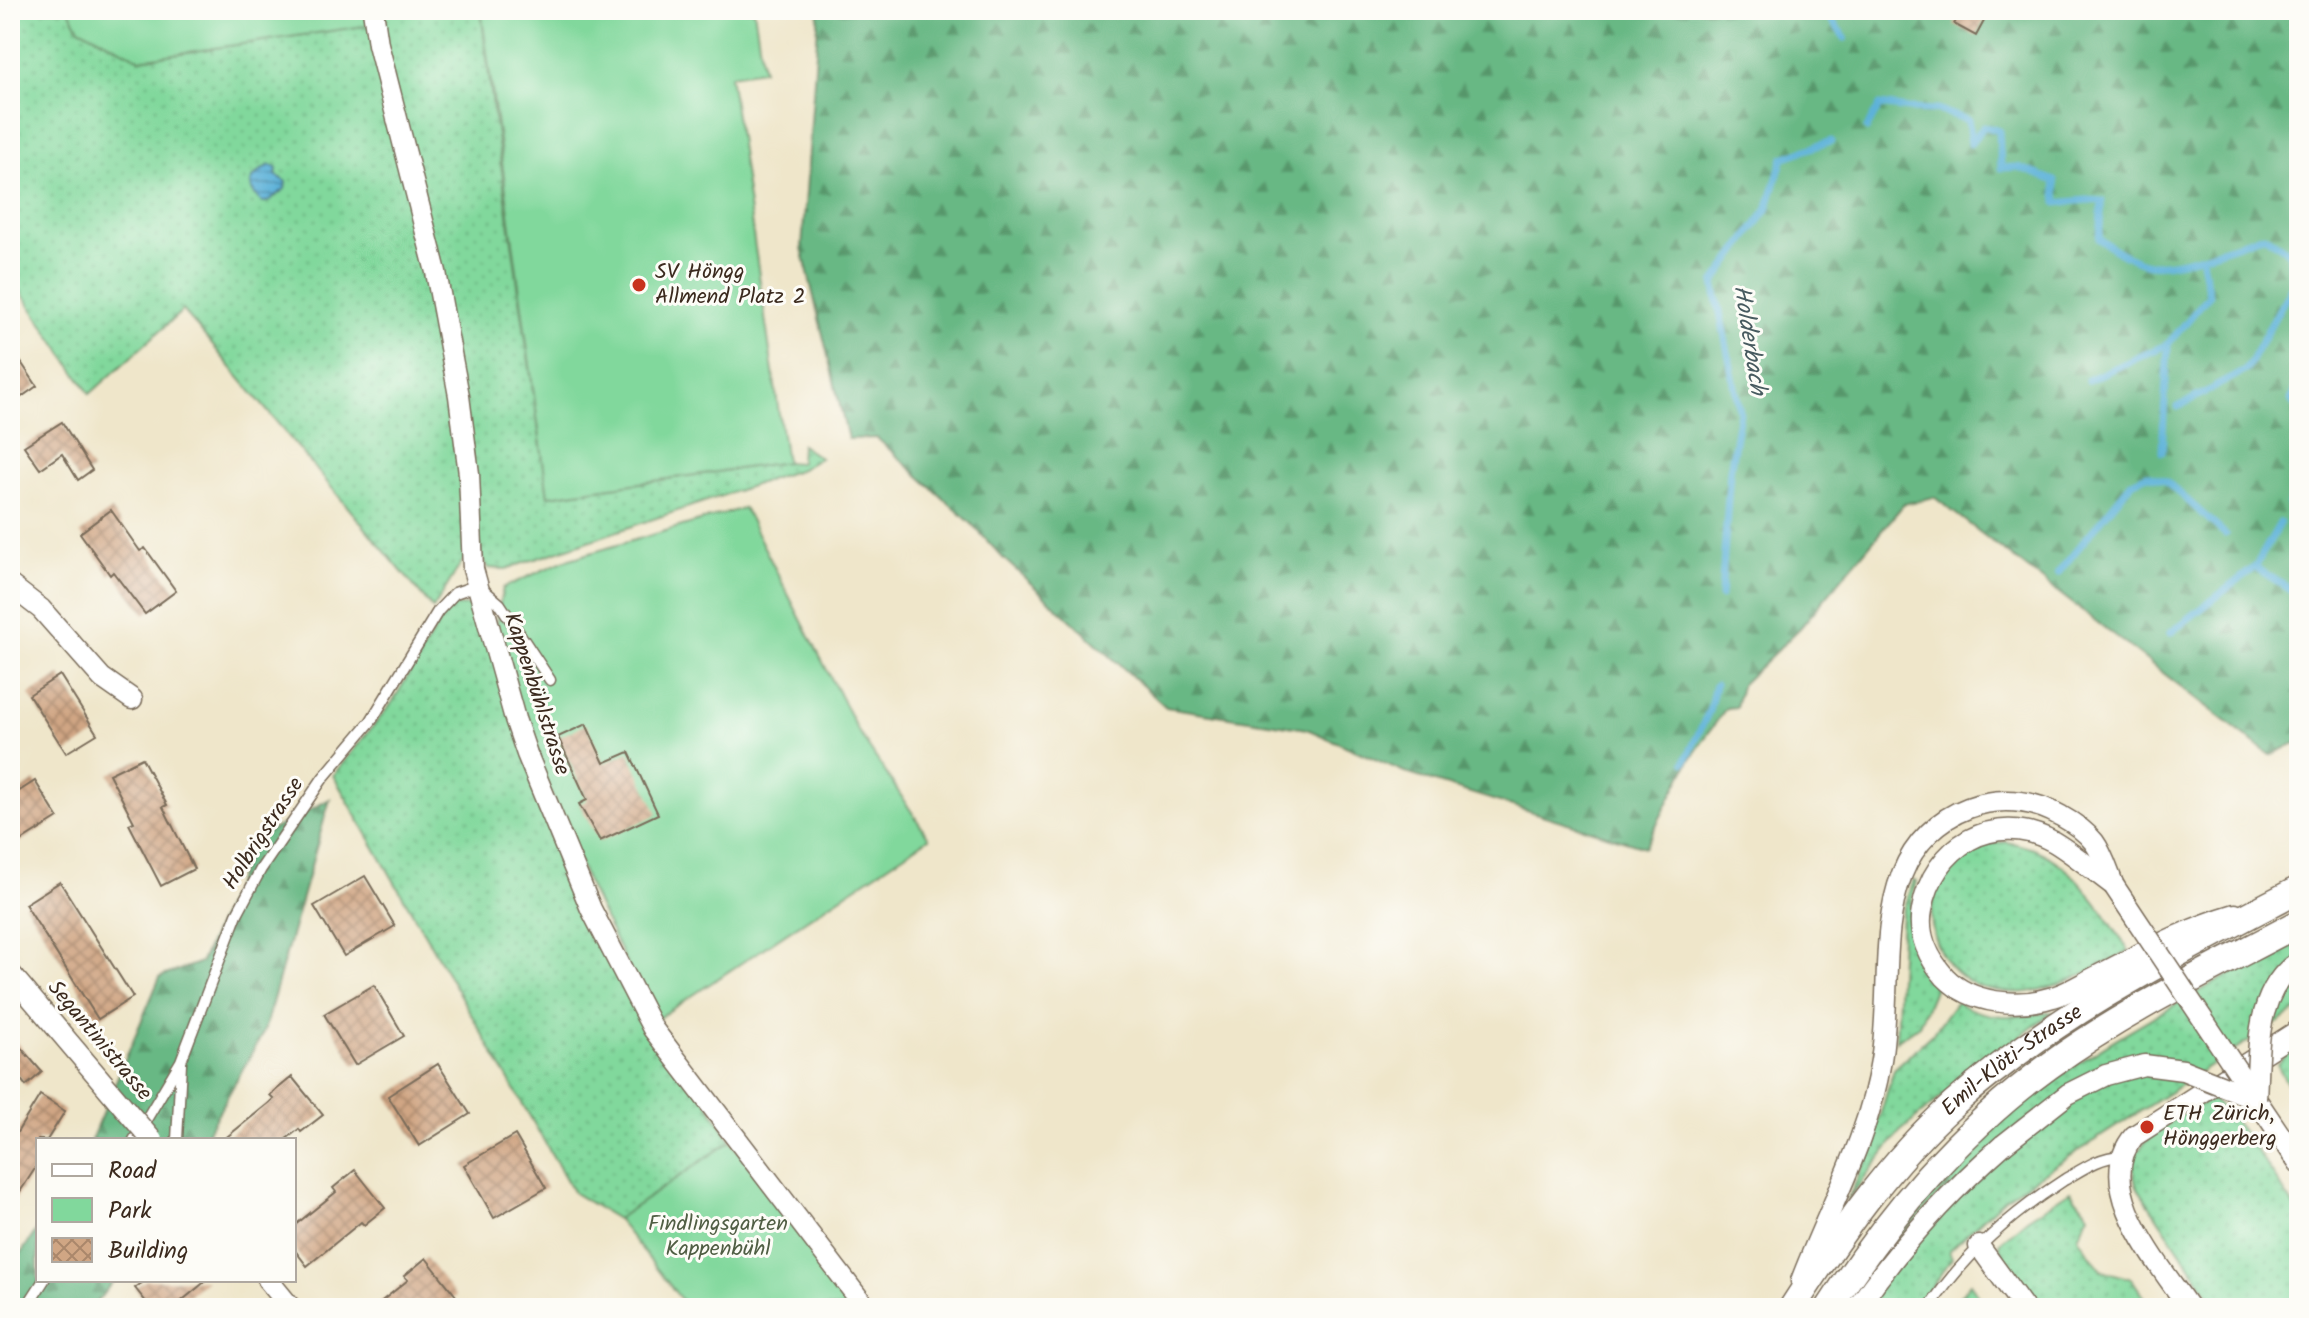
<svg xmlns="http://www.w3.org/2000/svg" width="2309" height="1318" font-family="Kalam,sans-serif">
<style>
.grass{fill:url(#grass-dots);stroke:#5e815d;stroke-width:2}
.forest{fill:url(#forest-firs);stroke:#527151;stroke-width:2}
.green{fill:#81d89c;stroke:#5e815d;stroke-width:2}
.water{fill:url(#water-rules);stroke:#4c6e7c;stroke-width:2}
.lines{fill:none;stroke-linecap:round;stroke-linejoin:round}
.stream{stroke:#5db2d9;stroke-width:7}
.building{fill:url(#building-cross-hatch)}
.service-casing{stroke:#7a6c5a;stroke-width:13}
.minor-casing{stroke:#7a6c5a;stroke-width:23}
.tertiary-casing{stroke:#7a6c5a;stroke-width:29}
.service{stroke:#fff;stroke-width:10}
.minor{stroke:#fff;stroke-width:20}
.tertiary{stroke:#fff;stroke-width:26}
.minor-bridge-casing{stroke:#7a6c5a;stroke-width:23;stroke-linecap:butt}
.minor-bridge{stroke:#fff;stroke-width:20}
.poi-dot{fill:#c8321e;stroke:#fdfcf7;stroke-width:3}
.labels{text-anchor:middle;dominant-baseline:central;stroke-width:6;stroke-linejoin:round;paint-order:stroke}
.poi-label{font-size:22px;fill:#3b2a1e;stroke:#fdfcf7;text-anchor:start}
.street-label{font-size:22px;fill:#3b2a1e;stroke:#fdfcf7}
.park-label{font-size:22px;fill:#505e44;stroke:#fdfcf7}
.water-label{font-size:24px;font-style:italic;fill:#475a5f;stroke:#fdfcf7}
</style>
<defs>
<pattern id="grass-dots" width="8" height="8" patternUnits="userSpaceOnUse" patternTransform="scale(2)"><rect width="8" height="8" fill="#81d89c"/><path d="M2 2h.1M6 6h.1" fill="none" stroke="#70ba86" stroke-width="1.8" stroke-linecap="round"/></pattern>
<pattern id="forest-firs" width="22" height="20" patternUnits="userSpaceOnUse" patternTransform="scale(2)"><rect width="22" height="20" fill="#68b884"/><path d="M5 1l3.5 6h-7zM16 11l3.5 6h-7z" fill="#57966b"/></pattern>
<pattern id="water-rules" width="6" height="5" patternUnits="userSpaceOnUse" patternTransform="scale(2)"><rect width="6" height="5" fill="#5db2d9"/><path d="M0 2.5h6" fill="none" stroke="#4e91af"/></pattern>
<pattern id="building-cross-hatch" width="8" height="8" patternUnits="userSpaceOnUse" patternTransform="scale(2)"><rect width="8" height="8" fill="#d0a684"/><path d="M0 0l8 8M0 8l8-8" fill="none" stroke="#aa876b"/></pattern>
</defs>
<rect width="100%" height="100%" fill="#fdfcf7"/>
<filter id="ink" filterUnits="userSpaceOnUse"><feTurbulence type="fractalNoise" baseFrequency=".0125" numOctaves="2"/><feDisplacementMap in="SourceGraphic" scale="16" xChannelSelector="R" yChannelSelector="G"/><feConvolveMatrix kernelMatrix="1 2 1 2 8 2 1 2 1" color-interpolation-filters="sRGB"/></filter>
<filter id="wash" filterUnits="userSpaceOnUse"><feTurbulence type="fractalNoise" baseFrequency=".006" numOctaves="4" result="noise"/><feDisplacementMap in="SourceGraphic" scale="32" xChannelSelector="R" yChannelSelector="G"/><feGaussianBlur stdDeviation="1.8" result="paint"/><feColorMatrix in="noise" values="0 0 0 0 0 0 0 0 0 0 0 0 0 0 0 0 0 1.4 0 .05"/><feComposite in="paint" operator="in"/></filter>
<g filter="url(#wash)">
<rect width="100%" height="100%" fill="#efe6ca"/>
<!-- grass -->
<g class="grass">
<path d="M 10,10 L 69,10 L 79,28 L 140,59 L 371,25 L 455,398 L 465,557 L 433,609 L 183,310 L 90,394 L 10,276 Z"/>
<path d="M 382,10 L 481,10 L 493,108 L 548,496 L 786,462 L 800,463 L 801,445 L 820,458 L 801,469 L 506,569 L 488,568 L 481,555 L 384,37 Z"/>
<path d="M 457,606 L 469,606 L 479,612 L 571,880 L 731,1141 L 617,1219 L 574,1193 L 333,775 L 392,703 L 446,611 Z"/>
<path d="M 2006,842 C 2069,850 2097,904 2129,951 C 2097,967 2064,987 2028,992 C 2009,994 1985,991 1968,981 C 1928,957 1918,899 1952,867 C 1961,859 1971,850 1982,846 C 1989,843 1999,843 2006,842 Z"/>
<path d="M 1913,880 L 1916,881 L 1911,902 L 1914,949 L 1936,985 L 1919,1025 L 1896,1041 L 1902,913 Z"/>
<path d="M 2299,938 L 2299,1009 L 2005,1198 L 1949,1251 L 1952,1258 L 1916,1308 L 1866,1308 L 1956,1175 L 1896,1243 L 1891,1238 C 1917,1208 1942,1175 1972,1147 C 2067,1057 2184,999 2299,938 Z"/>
<path d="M 1956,1002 C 1988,1021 2017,1017 2053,1012 L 1959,1082 L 1901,1131 L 1847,1201 L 1867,1159 L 1894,1069 L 1934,1032 Z"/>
<path d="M 2299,1042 L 2299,1107 L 2277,1064 Z"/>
<path d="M 2212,1099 L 2230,1116 L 2253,1145 L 2299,1214 L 2299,1308 L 2218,1308 L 2136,1185 C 2134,1176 2132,1167 2134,1159 C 2141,1137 2192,1108 2212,1099 Z"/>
<path d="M 2070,1191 L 2089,1214 L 2078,1237 L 2101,1270 L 2132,1279 L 2151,1308 L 2037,1308 L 2001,1253 L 1999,1243 L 2027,1219 Z"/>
<path d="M 1970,1283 L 1987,1308 L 1951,1308 Z"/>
</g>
<!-- forest -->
<g class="forest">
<path d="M 819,10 L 2299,10 L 2299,742 L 2270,755 L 1934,497 L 1904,504 L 1800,628 L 1741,685 L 1736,707 L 1726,708 L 1690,760 L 1645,847 L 1409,774 L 1307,729 L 1166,707 L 1003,558 L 972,524 L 877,438 L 848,439 L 802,248 Z"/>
<path d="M 330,799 L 264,1031 L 203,1140 L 91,1140 L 160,977 L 201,962 L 255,839 Z"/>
<path d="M 38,1228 L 38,1280 L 114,1280 L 92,1308 L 10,1308 L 10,1270 Z"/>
</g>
<!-- green -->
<g class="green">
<path d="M 69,10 L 366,10 L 371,25 L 140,59 L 79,28 Z"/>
<path d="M 481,10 L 754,10 L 763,70 L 730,75 L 786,462 L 548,496 Z"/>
<path d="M 744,508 L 858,731 L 929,838 L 654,1021 L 587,882 L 526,732 L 495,628 L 503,588 L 563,561 Z"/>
<path d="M 731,1141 L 858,1308 L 688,1308 L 617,1219 Z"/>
</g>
<!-- water -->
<path class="water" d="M 270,165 L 277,168 L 276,175 L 286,182 L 285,189 L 267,202 L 262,202 C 243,185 250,176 270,165 Z"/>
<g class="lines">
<!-- stream -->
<g class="stream">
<path d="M 1824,10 L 1845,38"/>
<path d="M 1867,128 L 1880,105 L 1908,109 L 1937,110 L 1968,120 L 1971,143 L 1984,126 L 1999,131 L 2001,168 L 2018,167 L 2055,181 L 2057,203 L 2087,200 L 2102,201 L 2099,239 C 2116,250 2130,260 2149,264 C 2177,268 2236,245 2264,235 L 2290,253 L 2299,250"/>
<path d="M 2088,380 L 2168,344"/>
<path d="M 2299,380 L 2291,400 L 2299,411"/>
<path d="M 2178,407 L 2246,370 L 2293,284 L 2290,253"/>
<path d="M 2162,452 L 2168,344 L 2209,295 L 2201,256"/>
<path d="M 2289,505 L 2299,486"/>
<path d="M 2255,567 L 2299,595"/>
<path d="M 2058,573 L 2132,482 L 2147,475 L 2166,481 L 2225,534"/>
<path d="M 1721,596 L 1730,471 L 1740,412 L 1714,283 L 1767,210 L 1783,158 L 1831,141"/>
<path d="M 2170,633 L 2255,567 L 2280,523"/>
<path d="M 1685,762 L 1709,711 L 1715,685"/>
</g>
</g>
<g id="blocks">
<!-- building -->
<g class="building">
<path d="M 1962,10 L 1990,10 L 1976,36 L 1954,24 Z"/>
<path d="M 10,346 L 37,386 L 10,405 Z"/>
<path d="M 62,422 L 92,470 L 78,480 L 62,454 L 40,469 L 24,446 Z"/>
<path d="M 111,510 L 140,551 L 145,548 L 176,591 L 145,614 L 113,572 L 110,575 L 80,533 Z"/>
<path d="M 60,675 L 97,734 L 66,753 L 29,695 Z"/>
<path d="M 586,724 L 604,763 L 629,752 L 658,814 L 600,841 L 579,804 L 587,800 L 558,737 Z"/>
<path d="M 142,758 L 167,805 L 163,807 L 194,869 L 161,886 L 129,824 L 134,822 L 109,774 Z"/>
<path d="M 35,781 L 58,818 L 10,848 L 10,797 Z"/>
<path d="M 365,876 L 395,926 L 344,956 L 314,906 Z"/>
<path d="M 60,882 L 133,997 L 98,1019 L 25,904 Z"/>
<path d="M 374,985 L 404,1036 L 355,1065 L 324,1014 Z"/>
<path d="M 10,1035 L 42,1072 L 26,1086 L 10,1065 Z"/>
<path d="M 438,1064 L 470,1114 L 419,1146 L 388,1096 Z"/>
<path d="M 292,1077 L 323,1115 L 301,1132 L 299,1129 L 285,1140 L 223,1140 L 274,1099 L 270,1095 Z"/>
<path d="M 40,1095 L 65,1111 L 47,1140 L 38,1140 L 38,1164 L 10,1207 L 10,1144 Z"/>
<path d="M 515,1135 L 546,1188 L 494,1218 L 464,1165 Z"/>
<path d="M 355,1170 L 385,1208 L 364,1225 L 361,1222 L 307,1266 L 294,1249 L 294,1226 L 336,1192 L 333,1188 Z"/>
<path d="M 426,1258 L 456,1296 L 441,1308 L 373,1308 L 408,1280 L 404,1276 Z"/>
<path d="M 146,1280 L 207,1280 L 173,1308 L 151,1308 L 135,1288 Z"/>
</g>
</g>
</g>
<g filter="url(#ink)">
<use href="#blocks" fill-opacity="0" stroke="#7a6c5a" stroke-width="2"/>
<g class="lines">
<!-- service casing -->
<g class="service-casing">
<g id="service">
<path d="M 134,1140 L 181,1061 L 237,914 L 261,869 L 323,778 L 371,721 L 438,611 L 455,593 L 478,585 L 500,604 L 550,680"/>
<path d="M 177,1140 L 181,1063"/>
<path d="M 26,1308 L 44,1280"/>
<path d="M 1929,1308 C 1964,1255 2011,1214 2064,1180 C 2083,1169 2099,1157 2121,1156"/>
</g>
</g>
<!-- minor casing -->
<g class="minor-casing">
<g id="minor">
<path d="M 373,10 L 378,44 L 436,272 L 459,396 L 469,474 L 473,569 L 515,719 L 527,754 L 591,909 L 653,1029 L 866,1308"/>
<path d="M 10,585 L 41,609 L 102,678 L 132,699"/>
<path d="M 2113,885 C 2094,871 2074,854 2054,842 C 1994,809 1933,846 1922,910 C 1917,935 1929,959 1945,977 C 1971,1004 2018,1008 2053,997 C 2068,993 2083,983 2097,976 C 2142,953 2187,928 2235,914"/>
<path d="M 10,973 L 127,1111"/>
<path d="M 2256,1099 L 2299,1163"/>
<path d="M 1979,1246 L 2024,1308"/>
<path d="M 268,1280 L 291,1308"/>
<path d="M 1801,1281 C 1829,1207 1869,1139 1881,1060 C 1891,1000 1880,930 1902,874 C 1927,810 2001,781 2061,816 C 2072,822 2086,832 2094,842 C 2103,854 2108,872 2114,886"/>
<path d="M 1857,1308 C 1899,1247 1947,1194 2003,1145"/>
<path d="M 2189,1308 C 2160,1264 2091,1187 2134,1136 L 2299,1030"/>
</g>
</g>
<!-- tertiary casing -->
<g class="tertiary-casing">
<g id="tertiary">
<path id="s1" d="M 1792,1308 C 1839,1235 1889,1162 1954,1104 C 2056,1013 2179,952 2299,889"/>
<path d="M 1829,1308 C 1889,1215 1959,1131 2049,1066 C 2127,1009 2215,968 2299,923"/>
</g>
</g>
<!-- service -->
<use href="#service" class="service"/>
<!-- minor -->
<use href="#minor" class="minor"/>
<!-- tertiary -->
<use href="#tertiary" class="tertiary"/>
<!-- minor-bridge casing -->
<g class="minor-bridge-casing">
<g id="minor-bridge">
<path d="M 2114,886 L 2256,1099"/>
<path d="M 2256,1099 C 2259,1051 2254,991 2299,961"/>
<path d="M 127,1111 L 152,1140"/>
<path d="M 2003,1145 L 2068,1094 L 2106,1075 L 2144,1065 L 2183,1070 L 2256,1099"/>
</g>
</g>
<!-- minor-bridge -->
<use href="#minor-bridge" class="minor-bridge"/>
</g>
</g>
<!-- markers -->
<g class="poi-dot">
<circle cx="639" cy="285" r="8"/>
<circle cx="2147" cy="1127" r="8"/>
</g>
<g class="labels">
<!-- poi labels -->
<g class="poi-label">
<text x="655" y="272">SV Höngg<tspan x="655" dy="25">Allmend Platz 2</tspan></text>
<text x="2163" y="1114">ETH Zürich,<tspan x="2163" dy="25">Hönggerberg</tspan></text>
</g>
<!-- street labels -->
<g class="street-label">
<text transform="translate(536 694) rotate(72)">Kappenbühlstrasse</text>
<text transform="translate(264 834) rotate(-57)">Holbrigstrasse</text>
<text transform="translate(99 1041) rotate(50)">Segantinistrasse</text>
<text stroke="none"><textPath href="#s1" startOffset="334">Emil-Klöti-Strasse</textPath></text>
</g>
<!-- park labels -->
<g class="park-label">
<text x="718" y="1224">Findlingsgarten<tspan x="718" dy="25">Kappenbühl</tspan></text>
</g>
<!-- water labels -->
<g class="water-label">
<text transform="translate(1749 340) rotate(81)">Holderbach</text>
</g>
</g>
<!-- margin -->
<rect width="2309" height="1318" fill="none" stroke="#fdfcf7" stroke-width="40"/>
<!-- legend -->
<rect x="36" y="1138" width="260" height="144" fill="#fdfcf7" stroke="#afa8a0" stroke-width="2"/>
<rect x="52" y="1164" width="40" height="12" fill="#ffffff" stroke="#afa8a0" stroke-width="2"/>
<text x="108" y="1178" font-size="24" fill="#3b2a1e">Road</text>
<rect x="52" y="1198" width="40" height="24" fill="#81d89c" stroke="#afa8a0" stroke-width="2"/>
<text x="108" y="1218" font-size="24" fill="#3b2a1e">Park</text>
<rect x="52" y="1238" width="40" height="24" fill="url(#building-cross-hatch)" stroke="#afa8a0" stroke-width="2"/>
<text x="108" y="1258" font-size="24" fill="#3b2a1e">Building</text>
</svg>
